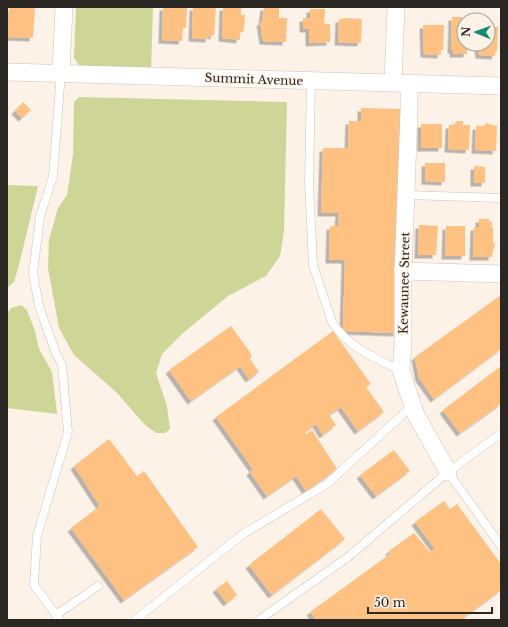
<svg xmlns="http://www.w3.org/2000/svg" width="508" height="627" font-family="'Libre Baskerville',serif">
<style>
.green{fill:#cdd696}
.building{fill:#fec182;filter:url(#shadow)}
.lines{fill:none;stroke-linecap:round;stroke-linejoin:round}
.lane-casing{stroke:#cdc3b9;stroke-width:9}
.street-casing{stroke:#cdc3b9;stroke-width:18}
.lane{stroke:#fff;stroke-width:8}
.street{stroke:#fff;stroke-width:17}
.labels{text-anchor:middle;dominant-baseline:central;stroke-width:3;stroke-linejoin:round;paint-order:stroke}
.street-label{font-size:12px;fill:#2a2622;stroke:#fdf2e7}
</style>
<defs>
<filter id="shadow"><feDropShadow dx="-3.5" dy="3.5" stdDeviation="0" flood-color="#0004"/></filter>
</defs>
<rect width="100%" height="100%" fill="#fdf2e7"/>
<!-- green -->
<g class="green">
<path d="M 76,7 L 153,7 L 151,70 L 80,67 L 74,58 Z"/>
<path d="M 79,97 L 287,102 L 284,231 L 280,256 L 266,276 L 228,296 L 183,333 L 162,354 L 156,373 L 167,406 L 170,429 L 165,433 L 156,433 L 145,425 L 116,392 L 74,355 L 59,328 L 48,268 L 49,240 L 58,208 L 67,195 L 73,154 L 74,102 Z"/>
<path d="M 7,185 L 38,186 L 19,265 L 14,282 L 7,288 Z"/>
<path d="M 21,305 L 27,310 L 35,331 L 39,349 L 52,372 L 57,414 L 7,408 L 7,313 L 11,308 Z"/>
</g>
<!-- building -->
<g class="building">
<path d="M 9,7 L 35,7 L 33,38 L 8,37 Z"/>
<path d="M 163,7 L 187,8 L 186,28 L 183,28 L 182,41 L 162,40 Z"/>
<path d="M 193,7 L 216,7 L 214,36 L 209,35 L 209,39 L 192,38 Z"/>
<path d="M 223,7 L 241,7 L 241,15 L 245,15 L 244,29 L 243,32 L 240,32 L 240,40 L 222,38 Z"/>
<path d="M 264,7 L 279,7 L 279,18 L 287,18 L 286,42 L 263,41 L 260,22 L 262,22 Z"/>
<path d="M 310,9 L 325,9 L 324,24 L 330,24 L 330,42 L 309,43 L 309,29 L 303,29 L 303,18 L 310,18 Z"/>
<path d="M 452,17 L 462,17 L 464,44 L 470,44 L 470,50 L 467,50 L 467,54 L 453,54 L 453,50 L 451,50 Z"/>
<path d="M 348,18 L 362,19 L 361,43 L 338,42 L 339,19 Z"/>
<path d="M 423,25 L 444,25 L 443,50 L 441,50 L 441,55 L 424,54 Z"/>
<path d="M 488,27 L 498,27 L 497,51 L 496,51 L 495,56 L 479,55 L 478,44 L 488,44 Z"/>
<path d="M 23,102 L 31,110 L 22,118 L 15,111 Z"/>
<path d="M 361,108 L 403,109 L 397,333 L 343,331 L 345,260 L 329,260 L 330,226 L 338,226 L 339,213 L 321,213 L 323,148 L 348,148 L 349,121 L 361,121 Z"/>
<path d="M 456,121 L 463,121 L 463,125 L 470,125 L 469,150 L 448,149 L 449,125 L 455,125 Z"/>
<path d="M 485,123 L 497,126 L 496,151 L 475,150 L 476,126 L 485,126 Z"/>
<rect x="421" y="124" width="21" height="24"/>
<path d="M 425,163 L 445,163 L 445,182 L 425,181 Z"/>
<path d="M 474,166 L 485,167 L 485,183 L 474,183 Z"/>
<path d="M 479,219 L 489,219 L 489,221 L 492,222 L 492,226 L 489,227 L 493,227 L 493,243 L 495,243 L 494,249 L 493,249 L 492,257 L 473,257 L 474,227 L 479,227 Z"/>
<path d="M 419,225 L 438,226 L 436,255 L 418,255 Z"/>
<path d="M 446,226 L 465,226 L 465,256 L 445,256 Z"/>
<path d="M 501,295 L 501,349 L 434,399 L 419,378 L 415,357 Z"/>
<path d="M 231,326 L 252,355 L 250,359 L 259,372 L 249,379 L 240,366 L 191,401 L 169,370 Z"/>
<path d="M 333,331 L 371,384 L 366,387 L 384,412 L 358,431 L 341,407 L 329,415 L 336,425 L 323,435 L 316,424 L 305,432 L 306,434 L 312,430 L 337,469 L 306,491 L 296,476 L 267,496 L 250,472 L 253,469 L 216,417 Z"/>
<path d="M 501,366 L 501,404 L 460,433 L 443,410 Z"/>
<path d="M 109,439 L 137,476 L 144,471 L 198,547 L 124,600 L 71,528 L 100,506 L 74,466 Z"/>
<path d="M 394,450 L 410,471 L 376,496 L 360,475 Z"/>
<path d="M 444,501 L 450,509 L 457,504 L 501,564 L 501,590 L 463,618 L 464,620 L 316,620 L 310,612 L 390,554 L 389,551 L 414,533 L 430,552 L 435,549 L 415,522 Z"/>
<path d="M 321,509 L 345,539 L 272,595 L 249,565 Z"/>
<path d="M 227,581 L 237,595 L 227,603 L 216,589 Z"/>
</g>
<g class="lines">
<!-- lane casing -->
<g class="lane-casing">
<g id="lane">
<path d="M 311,80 L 309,183 L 313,265 L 332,322 C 348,347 375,358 401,371"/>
<path d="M 407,195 L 501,198"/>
<path d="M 448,472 L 501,546"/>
<path d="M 56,615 L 98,586"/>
<path d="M 60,620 L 34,585 L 37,536 L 68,432 L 62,365 L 55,351 L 39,306 L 33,273 L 40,217 L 53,176 L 61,73"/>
<path d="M 135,620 L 243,534 L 327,484 L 413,405"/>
<path d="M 259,620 L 348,557 L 448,472 L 501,433"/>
</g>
</g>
<!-- street casing -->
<g class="street-casing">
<g id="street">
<path d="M 7,72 L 501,86"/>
<path d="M 61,73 L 64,7"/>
<path d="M 393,83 L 396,7"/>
<path d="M 409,83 L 409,112 L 403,271 L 403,343 L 401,371 L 416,415 L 448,472"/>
<path d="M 403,271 L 501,274"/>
</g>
</g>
<!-- lane -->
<use href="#lane" class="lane"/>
<!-- street -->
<use href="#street" class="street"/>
</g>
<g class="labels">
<!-- street labels -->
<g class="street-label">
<text transform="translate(254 79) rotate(2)">Summit Avenue</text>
<text transform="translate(404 283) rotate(-89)">Kewaunee Street</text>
</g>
</g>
<!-- border -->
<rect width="508" height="627" fill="none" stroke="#2a2622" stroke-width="16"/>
<!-- north arrow -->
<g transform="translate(476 32) rotate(272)"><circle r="19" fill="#fdf2e7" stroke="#a9a098"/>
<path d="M0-3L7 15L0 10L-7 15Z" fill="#128e73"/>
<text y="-6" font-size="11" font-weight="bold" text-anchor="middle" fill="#2a2622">N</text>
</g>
<!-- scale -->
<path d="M368 607v6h124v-6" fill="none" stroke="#2a2622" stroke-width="2"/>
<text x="374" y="607" font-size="12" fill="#2a2622" stroke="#fdf2e7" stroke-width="3" paint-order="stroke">50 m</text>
</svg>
